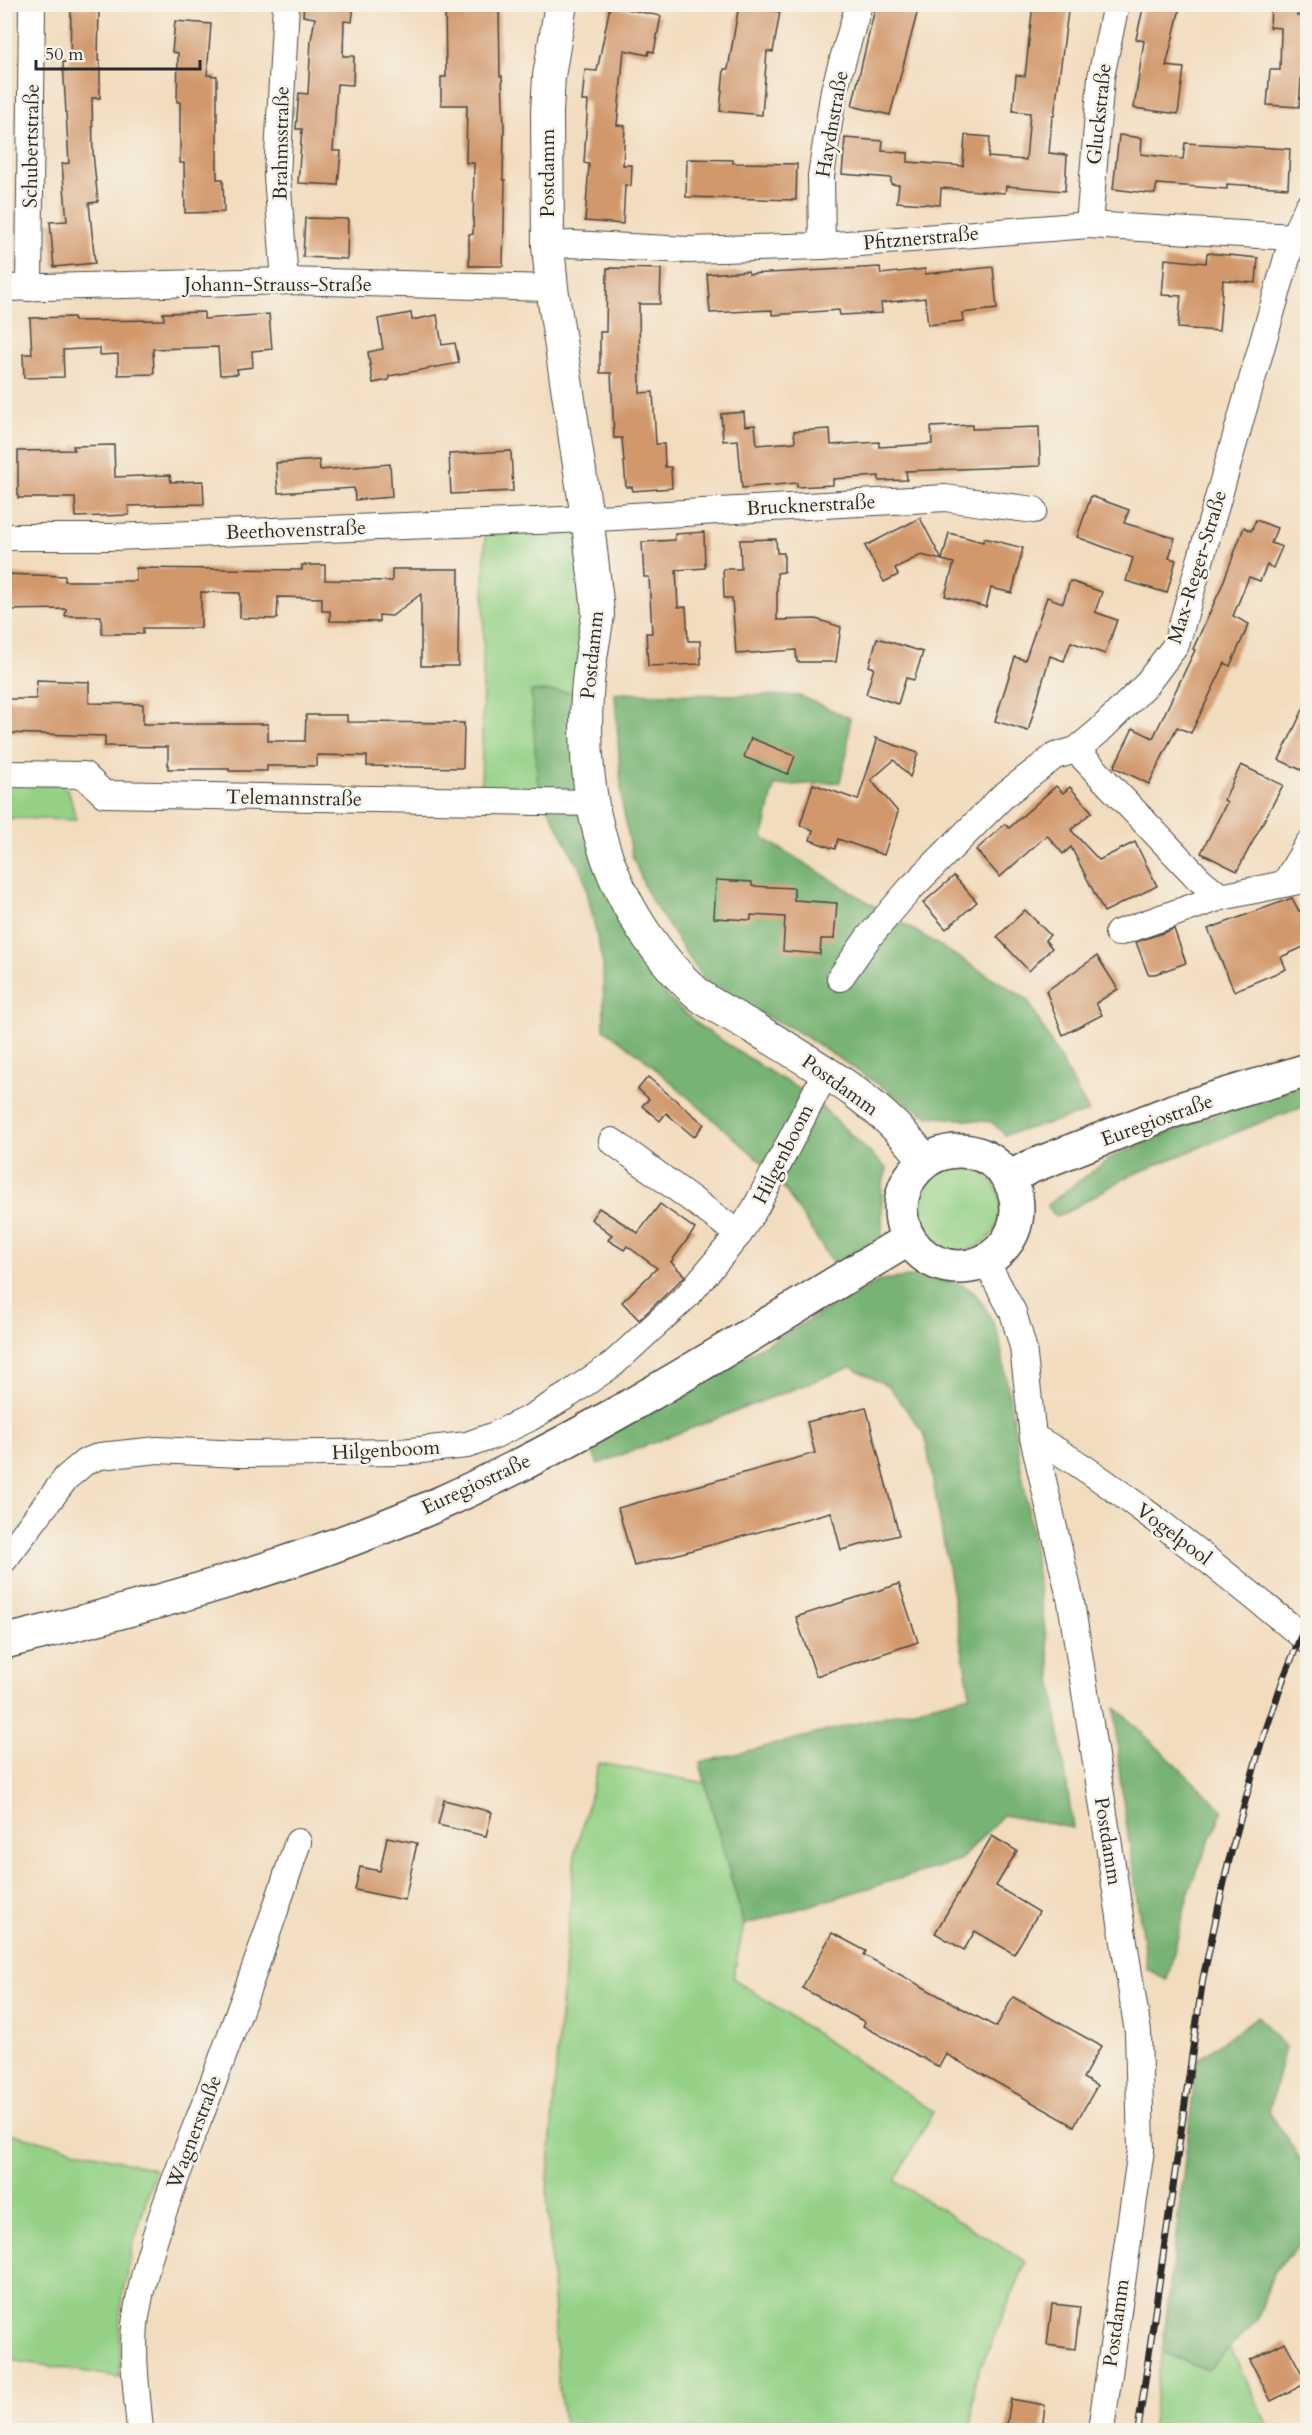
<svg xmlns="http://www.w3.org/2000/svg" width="1312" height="2435" font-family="Cardo,serif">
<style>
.green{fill:#94d186;stroke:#607e58;stroke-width:1.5}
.forest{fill:#77b373;stroke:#516f4f;stroke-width:1.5}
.building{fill:#d1986c}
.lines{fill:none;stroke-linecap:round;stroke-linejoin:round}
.minor-casing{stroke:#494641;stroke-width:28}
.tertiary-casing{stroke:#494641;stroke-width:34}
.secondary-casing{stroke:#494641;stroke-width:36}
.minor{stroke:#fff;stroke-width:26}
.tertiary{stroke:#fff;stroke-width:32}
.secondary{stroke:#fff;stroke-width:33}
.rail-casing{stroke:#2b2b2b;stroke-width:7}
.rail{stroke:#f7f3e8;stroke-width:4.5;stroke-dasharray:14;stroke-linecap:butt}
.labels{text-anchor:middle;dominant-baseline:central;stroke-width:5;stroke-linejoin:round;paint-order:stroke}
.street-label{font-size:20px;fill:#2b2b2b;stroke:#f7f3e8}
</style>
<rect width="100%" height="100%" fill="#f7f3e8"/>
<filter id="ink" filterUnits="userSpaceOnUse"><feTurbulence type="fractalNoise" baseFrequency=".0167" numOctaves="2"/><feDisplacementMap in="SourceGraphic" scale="12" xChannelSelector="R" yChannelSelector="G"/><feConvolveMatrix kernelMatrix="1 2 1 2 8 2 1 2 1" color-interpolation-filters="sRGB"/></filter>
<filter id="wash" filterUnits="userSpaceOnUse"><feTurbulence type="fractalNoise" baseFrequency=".008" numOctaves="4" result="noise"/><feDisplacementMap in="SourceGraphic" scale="24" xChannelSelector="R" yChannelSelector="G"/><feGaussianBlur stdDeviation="1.35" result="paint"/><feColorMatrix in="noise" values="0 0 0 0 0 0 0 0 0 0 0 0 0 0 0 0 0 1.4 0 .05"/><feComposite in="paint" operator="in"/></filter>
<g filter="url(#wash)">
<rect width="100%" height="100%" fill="#f2dcbe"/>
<!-- green -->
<g class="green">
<path d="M 588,524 L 592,803 L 481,802 L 485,533 L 561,535 Z"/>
<path d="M 5,774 L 55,775 L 69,792 L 76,820 L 5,818 Z"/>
<circle cx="958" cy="1208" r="43"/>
<path d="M 599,1763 L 705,1783 L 744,1925 L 733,1978 L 933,2112 L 895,2181 L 1026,2262 L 975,2381 L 971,2430 L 565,2430 L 558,2382 L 547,2194 L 558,2039 L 575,1853 Z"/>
<path d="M 5,2132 L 155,2169 L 132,2250 L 120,2313 L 120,2377 L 5,2359 Z"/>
<path d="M 1230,2347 L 1269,2427 L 1261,2430 L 1151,2430 L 1162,2352 L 1208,2370 Z"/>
</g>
<!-- forest -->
<g class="forest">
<path d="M 531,691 L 591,692 L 618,915 L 646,964 L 668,998 L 701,1027 L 778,1077 L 805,1091 L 887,1169 L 882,1186 L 882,1238 L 834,1265 L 774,1173 L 641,1056 L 604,1029 L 603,965 L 584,877 L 538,788 Z"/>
<path d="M 615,693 L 800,696 L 850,718 L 847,753 L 840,782 L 774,786 L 763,838 L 1027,999 L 1089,1112 L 1005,1135 L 992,1122 L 927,1116 L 797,1031 L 710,990 L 648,895 L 632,855 L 622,803 Z"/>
<path d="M 1307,1084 L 1307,1106 L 1269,1119 L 1125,1178 L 1065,1213 L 1055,1216 L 1047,1205 L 1112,1157 L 1189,1124 Z"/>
<path d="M 909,1277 C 968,1282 974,1280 999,1336 L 1028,1509 L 1073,1828 L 1003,1815 L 959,1861 L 744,1925 L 700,1763 L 970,1695 L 925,1435 L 889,1386 L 851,1367 L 598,1464 L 589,1443 L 881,1280 Z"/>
<path d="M 1115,1707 L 1223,1810 L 1190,1887 L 1167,1980 L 1147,1969 L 1120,1778 Z"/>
<path d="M 1258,2016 L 1285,2047 L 1269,2112 L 1307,2169 L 1307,2237 L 1274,2271 L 1257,2320 L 1208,2370 L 1162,2352 L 1197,2060 Z"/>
</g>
<g id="blocks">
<!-- building -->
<g class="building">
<path d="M 304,4 L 354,4 L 352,22 L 344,21 L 343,56 L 354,56 L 353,85 L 337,84 L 333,151 L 341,151 L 338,185 L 298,183 L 302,129 L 296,129 L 299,93 L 308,94 L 311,40 L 315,18 L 303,16 Z"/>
<path d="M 445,4 L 499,4 L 500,76 L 502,76 L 504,129 L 503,180 L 505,180 L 503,266 L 469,266 L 469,234 L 473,234 L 474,163 L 466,163 L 467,105 L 441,105 L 441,77 L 446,77 Z"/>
<path d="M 876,4 L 898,4 L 918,10 L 890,115 L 852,106 Z"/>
<path d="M 1033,4 L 1069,4 L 1054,116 L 1052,116 L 1049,153 L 1067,155 L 1065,191 L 1006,186 L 1005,193 L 941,188 L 940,205 L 897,202 L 899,185 L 891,184 L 891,178 L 842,174 L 845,138 L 883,141 L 882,151 L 908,153 L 908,162 L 963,166 L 965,135 L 990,137 L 988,157 L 1026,160 L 1030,113 L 1013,111 L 1016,75 L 1025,76 Z"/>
<path d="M 1144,4 L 1181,4 L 1166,66 L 1184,68 L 1178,114 L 1134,108 L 1144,41 L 1136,39 Z"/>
<path d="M 1271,4 L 1298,4 L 1297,16 L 1308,16 L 1308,53 L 1303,53 L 1299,107 L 1267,105 L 1270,70 L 1280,70 L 1281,28 L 1270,27 Z"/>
<path d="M 739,5 L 780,12 L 773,52 L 767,51 L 762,115 L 720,111 L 724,69 L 728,69 Z"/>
<path d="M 610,6 L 661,16 L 654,52 L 649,51 L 648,55 L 624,50 L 617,125 L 625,126 L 623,165 L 632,165 L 631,186 L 625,185 L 623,224 L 585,221 L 589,164 L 584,163 L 588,101 L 582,101 L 585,70 L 597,71 Z"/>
<path d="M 71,7 L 99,7 L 98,61 L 100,61 L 100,98 L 92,98 L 93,153 L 98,202 L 89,203 L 95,263 L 54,267 L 50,222 L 67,221 L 62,164 L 69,163 L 63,62 L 70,62 Z"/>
<path d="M 175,21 L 211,24 L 207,75 L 217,76 L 217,179 L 223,179 L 224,212 L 185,213 L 184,163 L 180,163 L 180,102 L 177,102 L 178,53 L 172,52 Z"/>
<path d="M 1119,135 L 1142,138 L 1141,154 L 1183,159 L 1185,143 L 1290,149 L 1288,188 L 1227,184 L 1227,189 L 1157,184 L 1155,194 L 1113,189 Z"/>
<path d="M 687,159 L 733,160 L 733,163 L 797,164 L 796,200 L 686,197 Z"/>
<path d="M 305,218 L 348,219 L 347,259 L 303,257 Z"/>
<path d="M 1207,253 L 1258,258 L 1256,283 L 1223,280 L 1219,331 L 1178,328 L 1181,296 L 1162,295 L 1165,259 L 1206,263 Z"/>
<path d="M 880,267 L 881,274 L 925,269 L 925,274 L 993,267 L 997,309 L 962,313 L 963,321 L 928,325 L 925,298 L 881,303 L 882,313 L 840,315 L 839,310 L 772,315 L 772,310 L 710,313 L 707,274 L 748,271 L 749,274 Z"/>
<path d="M 607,268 L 661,269 L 660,304 L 639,304 L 640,393 L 653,392 L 656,444 L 664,444 L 665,467 L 671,467 L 672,488 L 633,491 L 632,487 L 626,487 L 622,438 L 614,438 L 611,373 L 600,373 L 600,332 L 606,332 Z"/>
<path d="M 204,312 L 204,319 L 269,314 L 272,349 L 252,351 L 253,367 L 237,369 L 238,374 L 220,375 L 218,347 L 153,349 L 154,374 L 118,375 L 118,354 L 100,355 L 100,348 L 63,350 L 64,377 L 24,378 L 23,354 L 32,354 L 30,318 L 74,317 L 74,321 L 164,320 L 163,313 Z"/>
<path d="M 411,313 L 412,320 L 437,315 L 442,345 L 455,343 L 459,363 L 389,376 L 389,380 L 373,383 L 368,352 L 383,349 L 378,319 Z"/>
<path d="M 744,412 L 745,426 L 755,425 L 757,445 L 795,442 L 794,431 L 830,429 L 831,445 L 879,442 L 879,447 L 932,444 L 931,427 L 972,425 L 972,429 L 1039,427 L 1040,466 L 906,471 L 907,480 L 879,481 L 879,476 L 833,479 L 833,485 L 797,487 L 797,483 L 742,488 L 738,440 L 723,441 L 721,414 Z"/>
<path d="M 114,445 L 115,477 L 170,475 L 171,482 L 203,481 L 204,504 L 128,506 L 129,515 L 76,517 L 75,498 L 18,498 L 18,451 L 74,450 L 73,446 Z"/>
<path d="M 511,451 L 513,491 L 451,494 L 449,454 Z"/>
<path d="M 319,460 L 320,470 L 390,464 L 392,497 L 355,500 L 354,488 L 278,493 L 276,463 Z"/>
<path d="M 1091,496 L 1129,510 L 1124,523 L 1175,538 L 1169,558 L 1176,560 L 1167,593 L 1126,581 L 1133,558 L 1077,537 Z"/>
<path d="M 920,518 L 942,560 L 921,555 L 895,568 L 898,575 L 884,582 L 865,546 Z"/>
<path d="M 1256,520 L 1277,528 L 1271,543 L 1282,547 L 1273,568 L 1267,565 L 1260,581 L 1249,577 L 1233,616 L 1249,624 L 1230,666 L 1225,663 L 1191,733 L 1177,727 L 1149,784 L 1114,767 L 1133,728 L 1153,738 L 1195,650 L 1193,649 L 1221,588 L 1244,527 L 1251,531 Z"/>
<path d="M 704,532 L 705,568 L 676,570 L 678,607 L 686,607 L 688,641 L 700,641 L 701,664 L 648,666 L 646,633 L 652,633 L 649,577 L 644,577 L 642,542 L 675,540 L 675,534 Z"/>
<path d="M 949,533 L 983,542 L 984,538 L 1023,548 L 1012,593 L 991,588 L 986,607 L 945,596 L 954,563 L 942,560 Z"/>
<path d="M 776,539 L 777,553 L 784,553 L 784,572 L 777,573 L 777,620 L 816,619 L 841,627 L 836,662 L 797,662 L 796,650 L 736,654 L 732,598 L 724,598 L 723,569 L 741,569 L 740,540 Z"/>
<path d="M 302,565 L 325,565 L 325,580 L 392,581 L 392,569 L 459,569 L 458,666 L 421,666 L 421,594 L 392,616 L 379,615 L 379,622 L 330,621 L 330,611 L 322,611 L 322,598 L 278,597 L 277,619 L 240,618 L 240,593 L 201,592 L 201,628 L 143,628 L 143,634 L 102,634 L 101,616 L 65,616 L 66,609 L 4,610 L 4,574 L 65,576 L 65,581 L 136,581 L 136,568 L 302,570 Z"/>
<path d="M 1070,581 L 1102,592 L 1095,612 L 1117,620 L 1105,654 L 1071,642 L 1064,661 L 1050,656 L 1028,731 L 995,721 L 1015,657 L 1025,660 L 1047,597 L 1063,603 Z"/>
<path d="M 877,638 L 923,652 L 914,680 L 906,678 L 898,704 L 866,694 L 874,668 L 869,666 Z"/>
<path d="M 37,680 L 89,682 L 89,703 L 143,704 L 143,724 L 268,724 L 268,741 L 305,741 L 306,715 L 347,715 L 347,722 L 464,723 L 463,768 L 367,766 L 367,756 L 317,755 L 317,766 L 267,766 L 267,771 L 229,771 L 229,769 L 168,769 L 168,747 L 105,746 L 105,736 L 4,733 L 4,699 L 36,699 Z"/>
<path d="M 1308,699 L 1308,773 L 1279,760 Z"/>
<path d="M 751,738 L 795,756 L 788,774 L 744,757 Z"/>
<path d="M 875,738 L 918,753 L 910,777 L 894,760 L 871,780 L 898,812 L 884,855 L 838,839 L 835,849 L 810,840 L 813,830 L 800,825 L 813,784 L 858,800 L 877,741 Z"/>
<path d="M 1241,765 L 1283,785 L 1237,871 L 1201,853 L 1227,802 L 1224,800 Z"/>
<path d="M 1056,786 L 1063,793 L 1070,787 L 1092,812 L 1071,830 L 1099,860 L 1135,842 L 1157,886 L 1104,912 L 1071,847 L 1063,854 L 1047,835 L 1000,877 L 976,850 L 1005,824 L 1009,828 Z"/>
<path d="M 954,876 L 977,902 L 946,929 L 923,903 Z"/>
<path d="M 716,880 L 752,882 L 752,886 L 794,888 L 794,900 L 837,903 L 834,939 L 821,939 L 820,954 L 783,951 L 785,917 L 751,915 L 751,920 L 714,918 Z"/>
<path d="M 1292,898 L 1299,911 L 1308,908 L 1308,945 L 1281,957 L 1286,969 L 1234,991 L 1208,929 Z"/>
<path d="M 1025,910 L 1050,935 L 1045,940 L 1052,948 L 1029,971 L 997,937 Z"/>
<path d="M 1174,929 L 1186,963 L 1155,974 L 1148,974 L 1136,942 Z"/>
<path d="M 1097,956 L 1118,989 L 1096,1003 L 1102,1015 L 1063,1035 L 1046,991 Z"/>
<path d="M 648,1077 L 704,1124 L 694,1137 L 666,1113 L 660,1121 L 642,1106 L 649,1099 L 638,1089 Z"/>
<path d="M 660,1204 L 695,1229 L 671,1262 L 685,1276 L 639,1320 L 622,1302 L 657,1268 L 627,1246 L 624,1250 L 608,1240 L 612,1235 L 591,1219 L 599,1208 L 638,1233 Z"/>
<path d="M 866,1407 L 899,1535 L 841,1550 L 831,1512 L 634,1566 L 618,1508 L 815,1453 L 807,1422 Z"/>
<path d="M 899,1584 L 918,1642 L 816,1676 L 796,1617 Z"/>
<path d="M 444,1800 L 492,1812 L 486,1836 L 438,1825 Z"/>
<path d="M 992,1836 L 1017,1851 L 996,1886 L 1039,1912 L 1014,1954 L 975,1931 L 964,1950 L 935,1933 Z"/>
<path d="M 387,1837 L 417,1843 L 405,1900 L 355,1890 L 360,1867 L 380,1871 Z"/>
<path d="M 832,1933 L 866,1951 L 864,1955 L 996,2027 L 1013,1997 L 1101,2046 L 1083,2078 L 1097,2086 L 1074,2126 L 946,2054 L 939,2067 L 863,2026 L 865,2022 L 802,1988 Z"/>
<path d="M 1052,2304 L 1080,2307 L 1075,2349 L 1047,2345 Z"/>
<path d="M 1285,2342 L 1307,2383 L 1271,2401 L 1250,2360 Z"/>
<path d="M 1011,2399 L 1045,2405 L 1042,2430 L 1006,2430 Z"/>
</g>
</g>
</g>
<g filter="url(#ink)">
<use href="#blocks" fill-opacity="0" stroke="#494641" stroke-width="1.5"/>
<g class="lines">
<!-- minor casing -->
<g class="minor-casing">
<g id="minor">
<path d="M 1089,225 L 1101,77 L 1116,4"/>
<path d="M 548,246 L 571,244 L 688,250 L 822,246 L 1089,225 L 1293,237"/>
<path d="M 822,246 L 821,176 L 834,90 L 859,4"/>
<path d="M 285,281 L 277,176 L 286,4"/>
<path d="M 4,288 L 285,281 L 552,288"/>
<path d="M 29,288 L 32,4"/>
<path d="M 4,537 L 114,537 L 563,520 L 945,498 L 1034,510"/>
<path d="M 1076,750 L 1199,879 L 1221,897"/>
<path d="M 4,774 L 84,775 L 104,794 L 592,803"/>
<path d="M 1285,883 L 1308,844"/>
<path d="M 1118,933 L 1221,897 L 1308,879"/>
<path d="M 840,978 L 868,938 L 910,889 L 1003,796 L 1055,756 L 1076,750 L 1098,732 L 1145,686 L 1176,645 L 1293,237 L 1308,206"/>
<path d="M 612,1141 L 739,1234 L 756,1207 L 826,1072"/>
<path d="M 986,1262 L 1013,1312 L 1023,1347 L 1033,1437 L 1071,1602 L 1138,2032 L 1141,2150 L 1101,2430"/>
<path d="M 1033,1437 C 1078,1461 1117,1491 1158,1521 C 1208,1560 1259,1600 1308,1641"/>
<path d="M 4,1560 L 66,1478 L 85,1462 L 100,1456 L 158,1450 L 239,1454 L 402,1452 L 467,1445 L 495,1435 L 530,1418 L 568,1395 L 613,1364 L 689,1294 L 739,1234"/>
<path d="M 140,2430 C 137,2393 131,2354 136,2317 C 148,2240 180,2167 208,2096 C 240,2012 270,1927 298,1842"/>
</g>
</g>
<!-- tertiary casing -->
<g class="tertiary-casing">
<path id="tertiary" d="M 561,4 L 549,76 L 547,112 L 548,246 L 552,288 L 588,524 L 597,602 L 598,615 C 594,641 588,669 587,696 C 582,780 596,858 643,930 C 660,955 679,979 703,998 C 719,1009 737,1018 754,1028 C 815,1065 883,1102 925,1161"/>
</g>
<!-- secondary casing -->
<g class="secondary-casing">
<g id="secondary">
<circle cx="959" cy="1209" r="58"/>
<path d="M 1009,1178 L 1030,1167 L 1173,1111 L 1308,1070"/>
<path d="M 4,1642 C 153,1605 303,1564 443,1502 C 605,1429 756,1330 909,1239"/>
</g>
</g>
<!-- minor -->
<use href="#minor" class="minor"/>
<!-- tertiary -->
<use href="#tertiary" class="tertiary"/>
<!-- secondary -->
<use href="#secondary" class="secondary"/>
<!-- rail casing -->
<g class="rail-casing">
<path id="rail" d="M 1138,2430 L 1203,1978 L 1228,1864 L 1259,1750 L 1284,1677 L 1308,1619"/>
</g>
<!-- rail -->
<use href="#rail" class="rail"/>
</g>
</g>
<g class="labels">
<!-- street labels -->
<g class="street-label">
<text transform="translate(1099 114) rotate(-84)">Gluckstraße</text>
<text transform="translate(832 124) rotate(-80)">Haydnstraße</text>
<text transform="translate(281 143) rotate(-89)">Brahmsstraße</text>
<text transform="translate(31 146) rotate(-89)">Schubertstraße</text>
<text transform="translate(547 173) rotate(-90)">Postdamm</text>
<text transform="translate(921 238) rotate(-5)">Pfitznerstraße</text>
<text x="278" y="284">Johann-Strauss-Straße</text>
<text transform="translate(811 505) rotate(-3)">Brucknerstraße</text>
<text transform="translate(296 530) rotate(-2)">Beethovenstraße</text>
<text transform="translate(1197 567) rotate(-73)">Max-Reger-Straße</text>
<text transform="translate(592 655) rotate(-84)">Postdamm</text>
<text transform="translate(294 798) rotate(1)">Telemannstraße</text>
<text transform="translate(840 1085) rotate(36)">Postdamm</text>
<text transform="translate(1157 1120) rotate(-20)">Euregiostraße</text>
<text transform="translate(783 1154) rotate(-63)">Hilgenboom</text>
<text transform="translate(386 1450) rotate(-3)">Hilgenboom</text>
<text transform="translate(476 1484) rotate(-25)">Euregiostraße</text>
<text transform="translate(1174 1534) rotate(37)">Vogelpool</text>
<text transform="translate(1108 1841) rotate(81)">Postdamm</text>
<text transform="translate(194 2132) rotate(-69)">Wagnerstraße</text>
<text transform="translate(1116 2323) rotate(-82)">Postdamm</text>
</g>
</g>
<!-- margin -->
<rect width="1312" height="2435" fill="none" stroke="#f7f3e8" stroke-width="24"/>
<!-- scale -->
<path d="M36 60v9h164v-9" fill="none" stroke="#2b2b2b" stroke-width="3"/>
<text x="45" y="60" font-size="18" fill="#2b2b2b" stroke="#f7f3e8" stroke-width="4.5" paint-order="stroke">50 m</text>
</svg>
